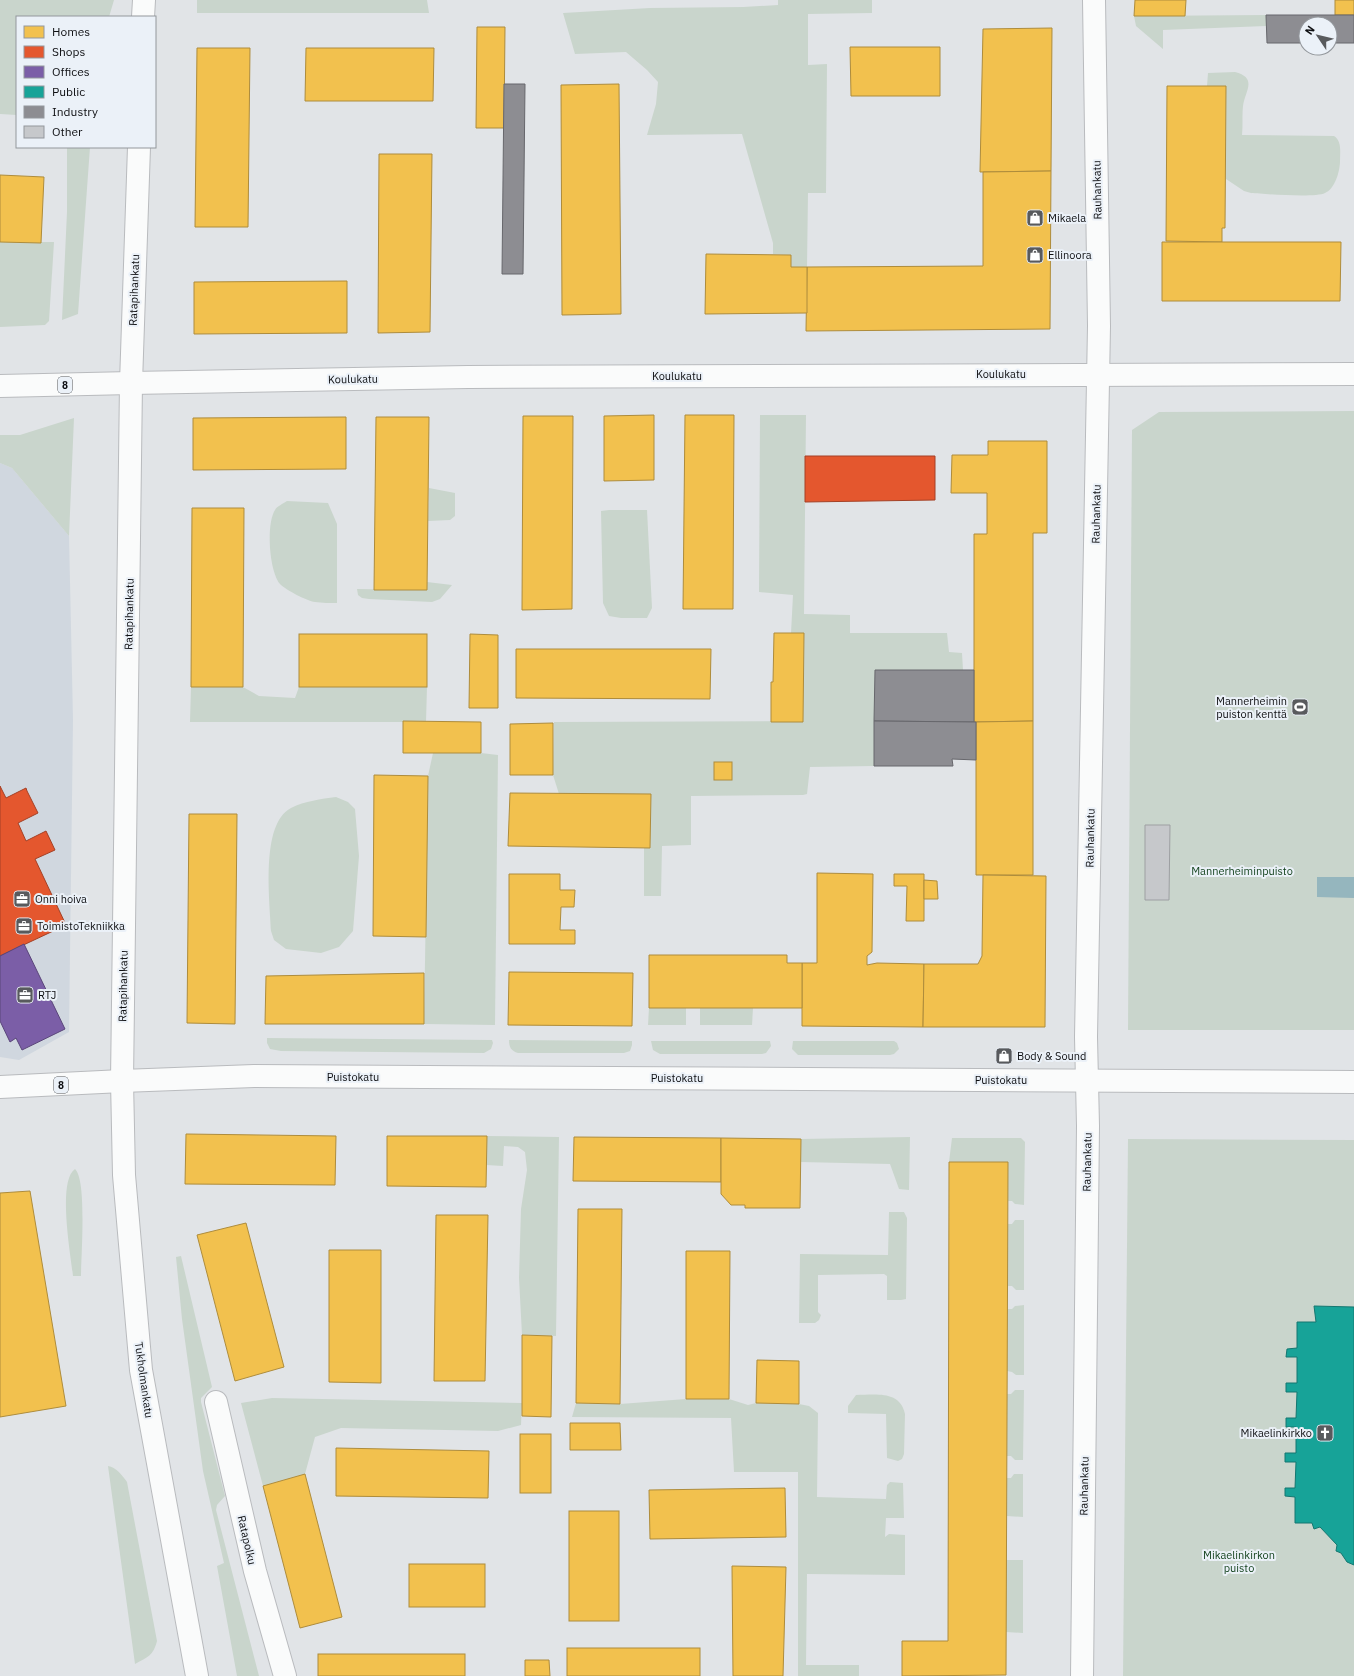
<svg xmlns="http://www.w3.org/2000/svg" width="1354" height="1676" font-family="'IBM Plex Sans',sans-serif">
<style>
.built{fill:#d0d7df}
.green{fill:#c9d5cc;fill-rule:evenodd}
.water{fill:#95b6be}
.homes{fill:#f2c14e;stroke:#ae8c3c}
.shops{fill:#e4572e;stroke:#a44126}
.offices{fill:#7b5ea7;stroke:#5a467a}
.public{fill:#17a398;stroke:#147770}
.industry{fill:#8d8d92;stroke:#67676c}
.building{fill:#c6c8cb;stroke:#9d9fa2}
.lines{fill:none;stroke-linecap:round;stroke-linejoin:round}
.minor-casing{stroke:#b9bbbe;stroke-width:24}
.secondary-casing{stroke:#b9bbbe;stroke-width:24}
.trunk-casing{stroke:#b9bbbe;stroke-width:24}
.minor{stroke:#fafbfb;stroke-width:22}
.secondary{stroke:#fafbfb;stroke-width:22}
.trunk{stroke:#fafbfb;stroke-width:22}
.labels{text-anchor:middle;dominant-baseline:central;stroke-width:4;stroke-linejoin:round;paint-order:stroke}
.shield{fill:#ebf1f8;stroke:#505357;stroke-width:1}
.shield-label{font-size:10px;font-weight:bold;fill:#0e0f12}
.street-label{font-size:11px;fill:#0e0f12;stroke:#ebf1f8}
.poi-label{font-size:11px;fill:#0e0f12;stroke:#ebf1f8;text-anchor:start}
.park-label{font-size:11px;fill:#0f3f19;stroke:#ebf1f8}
</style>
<rect width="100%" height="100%" fill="#e1e4e7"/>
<!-- built -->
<path class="built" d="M 0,463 L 12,468 L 69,536 L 73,720 L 69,1032 L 19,1060 L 0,1057 Z"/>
<!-- green -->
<g class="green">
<path d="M 0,0 L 114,0 L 109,17 L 17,17 L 17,115 L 0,114 Z"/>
<path d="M 197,0 L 427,0 L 429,13 L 197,13 Z"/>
<path d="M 778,0 L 872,0 L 872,13 L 808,14 L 808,65 L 827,64 L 826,193 L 808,193 L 807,267 L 791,267 L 791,255 L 773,254 L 773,243 L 742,134 L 647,135 L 656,104 L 658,82 L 647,70 L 626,52 L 575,54 L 563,13 L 650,8 L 743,7 L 778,5 Z"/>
<path d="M 1266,15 L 1266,26 L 1163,30 L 1163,49 L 1136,26 L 1134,16 Z"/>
<path d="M 1235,72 C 1258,78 1245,91 1243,106 C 1242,115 1243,125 1242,135 L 1334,136 C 1342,141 1340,152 1340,161 C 1340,171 1335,189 1325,193 C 1315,198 1266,194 1251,193 L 1244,191 L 1226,179 L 1226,87 L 1207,86 L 1208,73 Z"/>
<path d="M 67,147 L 90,147 L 78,314 L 62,320 L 67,212 Z"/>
<path d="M 0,242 L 54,242 L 49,321 L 45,325 L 0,327 Z"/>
<path d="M 1354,411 L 1354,1030 L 1128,1030 L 1132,430 L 1159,412 Z"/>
<path d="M 760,415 L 806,415 L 804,614 L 850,615 L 850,633 L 947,633 L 949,652 L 962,653 L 963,670 L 875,670 L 874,766 L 810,767 L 807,794 L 803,795 L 691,796 L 691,845 L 662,846 L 661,896 L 644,896 L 644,848 L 650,847 L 651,794 L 559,794 L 553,775 L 554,722 L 803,721 L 804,634 L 791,633 L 793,595 L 759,592 ZM 714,762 L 732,762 L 732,780 L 714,780 Z"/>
<path d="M 74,418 L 69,536 L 12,468 L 0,463 L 0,435 L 20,435 Z"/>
<path d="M 429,488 L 455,493 L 455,516 L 450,520 L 428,521 Z"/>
<path d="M 287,501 L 328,503 L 337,524 L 337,603 C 330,603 322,603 315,602 C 307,601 286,590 280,584 C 269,571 266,524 275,510 C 277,506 283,504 287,501 Z"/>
<path d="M 609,510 L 647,510 L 652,608 L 647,618 L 621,618 L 609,616 L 603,603 L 601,511 Z"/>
<path d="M 427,582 L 452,585 L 440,599 L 432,602 L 369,599 L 362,598 L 358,595 L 357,589 L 427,590 Z"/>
<path d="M 191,687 L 243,687 L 259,696 L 295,698 L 299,687 L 427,687 L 426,722 L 190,722 Z"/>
<path d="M 433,753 L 481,753 L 498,755 L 495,1025 L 424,1024 L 428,776 Z"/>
<path d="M 336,797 L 348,802 L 355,809 L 359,856 L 353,931 L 339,947 L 321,953 L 286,949 L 274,940 L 271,931 C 270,901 260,824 291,808 C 305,801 321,799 336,797 Z"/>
<path d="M 686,1007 L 686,1025 L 648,1025 L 649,1008 Z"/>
<path d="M 700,1007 L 753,1008 L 752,1025 L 700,1025 Z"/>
<path d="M 267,1038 L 492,1040 L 493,1043 L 491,1049 L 484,1053 L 281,1051 L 270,1049 L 267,1043 Z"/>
<path d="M 509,1040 L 632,1041 L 632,1045 L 630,1051 L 624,1053 L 518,1053 C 511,1051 509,1047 509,1040 Z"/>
<path d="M 651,1041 L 770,1041 L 771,1046 L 766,1053 L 762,1054 L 660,1054 L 653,1050 Z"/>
<path d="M 793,1041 L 894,1041 L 897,1043 L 899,1049 L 894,1054 L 890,1055 L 798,1055 L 792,1049 Z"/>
<path d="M 487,1136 L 559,1137 L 556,1336 L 522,1335 L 519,1278 L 521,1209 L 527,1170 L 525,1152 L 518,1147 L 504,1146 L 503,1166 L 486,1165 Z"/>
<path d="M 910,1137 L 909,1190 L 899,1189 L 890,1164 L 800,1162 L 801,1139 Z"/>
<path d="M 952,1138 L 1021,1138 L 1025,1142 L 1024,1205 L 1015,1204 L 1012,1201 L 1008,1201 L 1008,1162 L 949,1162 Z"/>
<path d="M 1128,1139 L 1354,1140 L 1354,1676 L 1123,1676 Z"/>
<path d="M 75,1169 C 87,1180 81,1256 81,1276 L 73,1276 C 71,1256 57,1181 75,1169 Z"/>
<path d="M 889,1212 L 904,1212 L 907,1218 L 906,1299 L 901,1300 L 887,1300 L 887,1276 L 884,1274 L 818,1275 L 818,1312 L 821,1315 L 819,1320 L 815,1323 L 799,1323 L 800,1254 L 888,1255 Z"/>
<path d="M 1015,1220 L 1024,1220 L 1024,1290 L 1016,1290 L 1012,1286 L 1008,1286 L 1008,1224 L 1012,1224 Z"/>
<path d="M 181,1256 L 212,1387 L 201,1398 L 201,1402 L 225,1496 L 217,1505 L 216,1510 L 259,1676 L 237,1676 L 217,1566 L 224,1563 L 203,1471 L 182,1319 L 176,1257 Z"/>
<path d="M 1024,1305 L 1024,1375 L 1016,1375 L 1012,1372 L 1007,1371 L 1008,1309 L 1012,1309 L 1015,1306 Z"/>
<path d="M 1015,1390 L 1024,1390 L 1023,1460 L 1015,1460 L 1011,1456 L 1007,1456 L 1007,1394 L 1011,1394 Z"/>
<path d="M 856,1395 C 875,1395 900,1390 905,1414 L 904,1454 L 902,1459 L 898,1461 L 887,1458 L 886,1414 L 848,1413 L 848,1406 Z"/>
<path d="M 272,1398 L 522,1403 L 521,1425 L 498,1431 L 341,1428 L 315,1437 L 305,1474 L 263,1486 L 241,1403 Z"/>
<path d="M 686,1399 L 729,1399 L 748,1405 L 756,1403 L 799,1404 L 809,1406 L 818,1413 L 817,1497 L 886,1499 L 887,1485 L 890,1482 L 903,1483 L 904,1518 L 886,1518 L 885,1537 L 889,1534 L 905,1535 L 905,1575 L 807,1574 L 806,1665 L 859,1665 L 859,1676 L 798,1676 L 798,1472 L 734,1472 L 731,1418 L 572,1417 L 576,1403 L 620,1404 Z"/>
<path d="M 108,1466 C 116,1467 122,1475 127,1482 L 157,1641 C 153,1656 148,1657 135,1664 Z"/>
<path d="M 1014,1474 L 1023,1474 L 1023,1517 L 1007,1516 L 1007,1478 L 1011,1478 Z"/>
<path d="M 1006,1560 L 1023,1560 L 1023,1633 L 1006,1632 Z"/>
</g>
<!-- water -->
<path class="water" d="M 1317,877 L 1354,877 L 1354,898 L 1317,897 Z"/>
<!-- homes -->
<g class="homes">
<path d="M 1135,0 L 1186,0 L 1185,16 L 1134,16 Z"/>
<rect x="1335" y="0" width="19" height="15"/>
<path d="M 477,27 L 505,27 L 504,128 L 476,128 Z"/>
<path d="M 1052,28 L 1051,171 L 980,172 L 983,29 Z"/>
<path d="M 850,47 L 940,47 L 940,96 L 851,96 Z"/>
<path d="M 197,48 L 250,48 L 248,227 L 195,227 Z"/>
<path d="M 306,48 L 434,48 L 433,101 L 305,101 Z"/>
<path d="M 619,84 L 621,314 L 562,315 L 561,85 Z"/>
<path d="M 1167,86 L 1226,86 L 1225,228 L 1222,228 L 1222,242 L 1166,241 Z"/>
<path d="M 379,154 L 432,154 L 430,332 L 378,333 Z"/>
<path d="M 1051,171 L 1050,329 L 806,331 L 807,267 L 983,266 L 983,172 Z"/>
<path d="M 0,175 L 44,177 L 41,243 L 0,242 Z"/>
<path d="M 1162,242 L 1341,242 L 1340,301 L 1162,301 Z"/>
<path d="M 706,254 L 791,255 L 791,267 L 807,267 L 807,313 L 705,314 Z"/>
<path d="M 347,281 L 347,333 L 194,334 L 194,282 Z"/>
<path d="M 654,415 L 654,480 L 604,481 L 604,416 Z"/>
<path d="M 685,415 L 734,415 L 733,609 L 683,609 Z"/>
<path d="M 523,416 L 573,416 L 572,609 L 522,610 Z"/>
<path d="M 346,417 L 346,469 L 193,470 L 193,418 Z"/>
<path d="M 376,417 L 429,417 L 427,590 L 374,590 Z"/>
<path d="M 988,441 L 1047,441 L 1047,533 L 1033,533 L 1033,721 L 974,722 L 974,534 L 987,534 L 987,493 L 951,493 L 952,455 L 988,455 Z"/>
<path d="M 192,508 L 244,508 L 243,687 L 191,687 Z"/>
<path d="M 774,633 L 804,633 L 803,722 L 771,722 L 771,682 L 773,682 Z"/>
<rect x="299" y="634" width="128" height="53"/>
<path d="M 470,634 L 498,635 L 498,708 L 469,708 Z"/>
<path d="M 516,649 L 711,649 L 710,699 L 516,698 Z"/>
<path d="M 403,721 L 481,722 L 481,753 L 403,753 Z"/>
<path d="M 1033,721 L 1033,875 L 976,875 L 976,722 Z"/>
<path d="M 553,723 L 553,775 L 510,775 L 510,724 Z"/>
<rect x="714" y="762" width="18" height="18"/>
<path d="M 374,775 L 428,776 L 426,937 L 373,936 Z"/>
<path d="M 510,793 L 651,794 L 650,848 L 508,846 Z"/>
<path d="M 189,814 L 237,814 L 235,1024 L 187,1023 Z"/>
<path d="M 817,873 L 873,874 L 872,952 L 867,956 L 867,965 L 877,963 L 924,964 L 923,1027 L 802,1026 L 802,963 L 817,963 Z"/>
<path d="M 509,874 L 560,874 L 560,890 L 575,890 L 574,907 L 561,907 L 560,930 L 575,930 L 575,944 L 509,944 Z"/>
<path d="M 894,874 L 924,874 L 924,921 L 906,921 L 907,886 L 894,886 Z"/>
<path d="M 983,875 L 1046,876 L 1045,1027 L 923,1027 L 924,964 L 978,964 L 982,956 Z"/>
<path d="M 924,880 L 937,881 L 938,899 L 924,899 Z"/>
<path d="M 649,955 L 787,955 L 787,963 L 802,963 L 802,1008 L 649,1008 Z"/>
<path d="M 509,972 L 633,973 L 632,1026 L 508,1025 Z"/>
<path d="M 424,973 L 424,1024 L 265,1024 L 266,976 Z"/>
<path d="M 186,1134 L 336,1136 L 335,1185 L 185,1184 Z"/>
<path d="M 387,1136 L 487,1136 L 486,1187 L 387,1186 Z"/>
<path d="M 574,1137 L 721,1138 L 721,1182 L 573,1181 Z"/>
<path d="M 721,1138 L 801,1139 L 800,1208 L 745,1208 L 745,1205 L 731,1205 L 721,1194 Z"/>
<path d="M 949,1162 L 1008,1162 L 1006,1675 L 902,1676 L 902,1641 L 948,1641 Z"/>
<path d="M 30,1191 L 66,1406 L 0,1417 L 0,1193 Z"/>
<path d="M 578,1209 L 622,1209 L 620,1404 L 576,1403 Z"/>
<path d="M 436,1215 L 488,1215 L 485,1381 L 434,1381 Z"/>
<path d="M 246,1223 L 284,1367 L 235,1381 L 197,1235 Z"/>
<path d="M 329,1250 L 381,1250 L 381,1383 L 329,1382 Z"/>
<path d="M 686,1251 L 730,1251 L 729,1399 L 686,1399 Z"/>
<path d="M 522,1335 L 552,1336 L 551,1417 L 522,1416 Z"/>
<path d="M 757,1360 L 799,1361 L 799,1404 L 756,1403 Z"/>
<path d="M 570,1423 L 620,1423 L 621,1450 L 570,1450 Z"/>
<rect x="520" y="1434" width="31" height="59"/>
<path d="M 336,1448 L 489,1451 L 488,1498 L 336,1496 Z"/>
<path d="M 305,1474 L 342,1617 L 300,1628 L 263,1486 Z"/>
<path d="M 785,1488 L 786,1537 L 650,1539 L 649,1490 Z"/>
<rect x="569" y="1511" width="50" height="110"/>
<rect x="409" y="1564" width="76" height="43"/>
<path d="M 732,1566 L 786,1567 L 783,1676 L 733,1676 Z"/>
<rect x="567" y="1648" width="133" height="28"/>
<rect x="318" y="1654" width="147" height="22"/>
<path d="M 525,1660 L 549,1660 L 550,1676 L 525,1676 Z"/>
</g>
<!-- shops -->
<g class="shops">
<path d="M 805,456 L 935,456 L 935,500 L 805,502 Z"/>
<path d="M 0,786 L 6,798 L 26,788 L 27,791 L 38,813 L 18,823 L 26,841 L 46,831 L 55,850 L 35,859 L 66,925 L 0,956 Z"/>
</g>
<!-- offices -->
<path class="offices" d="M 24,944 L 65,1029 L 22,1050 L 16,1038 L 10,1042 L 0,1021 L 0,956 Z"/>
<!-- public -->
<path class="public" d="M 1314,1306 L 1354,1307 L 1354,1565 L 1347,1562 L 1341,1553 L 1336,1551 L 1337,1545 L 1320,1527 L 1314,1529 L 1312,1523 L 1295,1523 L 1295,1497 L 1285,1496 L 1285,1488 L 1295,1488 L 1296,1462 L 1285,1462 L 1285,1453 L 1296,1453 L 1296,1427 L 1286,1427 L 1286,1418 L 1296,1418 L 1297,1392 L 1286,1392 L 1286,1383 L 1297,1383 L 1297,1357 L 1286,1357 L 1287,1349 L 1297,1348 L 1297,1322 L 1316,1322 Z"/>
<!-- industry -->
<g class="industry">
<path d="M 1266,15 L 1354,15 L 1354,43 L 1330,43 L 1330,24 L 1306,24 L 1306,43 L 1267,43 Z"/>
<path d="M 504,84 L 525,84 L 523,274 L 502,274 Z"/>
<path d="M 875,670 L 974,670 L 974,722 L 874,721 Z"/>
<path d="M 874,721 L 976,722 L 976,760 L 952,759 L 953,766 L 874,766 Z"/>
</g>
<!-- building -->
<path class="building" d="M 1145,825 L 1170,825 L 1169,900 L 1145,900 Z"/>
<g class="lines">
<!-- minor casing -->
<g class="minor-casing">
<g id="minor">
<path d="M 216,1402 L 255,1571 L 285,1676"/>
<path d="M 1082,1676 L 1088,1126 L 1086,1037 L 1099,326 L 1094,0"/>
</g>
</g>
<!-- secondary casing -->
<g class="secondary-casing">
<g id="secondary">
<path d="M 143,17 L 144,0"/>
<path d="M 139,147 L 131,383 L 122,1081 L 124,1175 L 141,1370 L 197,1676"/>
<path d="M 131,383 L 468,377 L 1354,374"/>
<path d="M 122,1081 L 254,1076 L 1354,1082"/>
</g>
</g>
<!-- trunk casing -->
<g class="trunk-casing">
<g id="trunk">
<path d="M 0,386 L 131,383"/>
<path d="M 0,1087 L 122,1081"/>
</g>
</g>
<!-- minor -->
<use href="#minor" class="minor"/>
<!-- secondary -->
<use href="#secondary" class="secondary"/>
<!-- trunk -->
<use href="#trunk" class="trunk"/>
</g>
<!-- icons -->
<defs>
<g id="shop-square" transform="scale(0.9)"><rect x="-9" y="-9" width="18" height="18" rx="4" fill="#585a5d" stroke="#ebf1f8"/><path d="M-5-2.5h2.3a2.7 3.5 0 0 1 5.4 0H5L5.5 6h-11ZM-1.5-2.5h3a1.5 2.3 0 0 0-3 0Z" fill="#fff"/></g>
<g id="stadium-square" transform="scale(0.9)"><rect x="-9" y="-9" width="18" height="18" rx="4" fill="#585a5d" stroke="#ebf1f8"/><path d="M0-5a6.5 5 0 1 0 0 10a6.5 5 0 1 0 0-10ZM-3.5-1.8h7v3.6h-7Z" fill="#fff"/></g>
<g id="office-square" transform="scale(0.9)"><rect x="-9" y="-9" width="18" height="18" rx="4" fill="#585a5d" stroke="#ebf1f8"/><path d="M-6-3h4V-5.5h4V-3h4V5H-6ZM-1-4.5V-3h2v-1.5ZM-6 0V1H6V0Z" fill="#fff"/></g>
<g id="church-square" transform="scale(0.9)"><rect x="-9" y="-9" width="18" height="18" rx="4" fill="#585a5d" stroke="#ebf1f8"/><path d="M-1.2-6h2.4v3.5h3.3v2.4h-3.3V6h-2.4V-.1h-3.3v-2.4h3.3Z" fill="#fff"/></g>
</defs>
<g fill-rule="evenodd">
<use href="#shop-square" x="1035" y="218"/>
<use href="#shop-square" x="1035" y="255"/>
<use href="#stadium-square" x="1300" y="707"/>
<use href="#office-square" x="22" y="899"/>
<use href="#office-square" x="24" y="926"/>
<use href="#office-square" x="25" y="995"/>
<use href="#shop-square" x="1004" y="1056"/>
<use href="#church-square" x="1325" y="1433"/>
</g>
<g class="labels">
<!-- shield labels -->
<g class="shield">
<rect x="58" y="377" width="14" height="16" rx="3"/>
<rect x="54" y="1077" width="14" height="16" rx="3"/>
</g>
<g class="shield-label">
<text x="65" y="385">8</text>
<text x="61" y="1085">8</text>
</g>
<!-- street labels -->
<g class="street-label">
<text transform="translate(1097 190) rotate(-91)">Rauhankatu</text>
<text transform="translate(134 290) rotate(-88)">Ratapihankatu</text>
<text x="1001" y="374">Koulukatu</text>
<text x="677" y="376">Koulukatu</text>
<text transform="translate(353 379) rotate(-1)">Koulukatu</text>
<text transform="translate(1096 514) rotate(-89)">Rauhankatu</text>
<text transform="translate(129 614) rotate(-89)">Ratapihankatu</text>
<text transform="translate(1090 838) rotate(-89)">Rauhankatu</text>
<text transform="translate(123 986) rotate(-89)">Ratapihankatu</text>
<text x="353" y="1077">Puistokatu</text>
<text x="677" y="1078">Puistokatu</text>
<text x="1001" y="1080">Puistokatu</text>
<text transform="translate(1087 1162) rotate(-89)">Rauhankatu</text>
<text transform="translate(144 1380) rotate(82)">Tukholmankatu</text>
<text transform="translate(1084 1486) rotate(-89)">Rauhankatu</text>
<text transform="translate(247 1540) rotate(77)">Ratapolku</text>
</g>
<!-- poi labels -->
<g class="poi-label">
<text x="1048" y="218">Mikaela</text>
<text x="1048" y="255">Ellinoora</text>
<text x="1287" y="701" text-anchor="end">Mannerheimin<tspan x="1287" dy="13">puiston kenttä</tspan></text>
<text x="35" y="899">Onni hoiva</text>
<text x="37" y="926">ToimistoTekniikka</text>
<text x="38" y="995">RTJ</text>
<text x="1017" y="1056">Body &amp; Sound</text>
<text x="1312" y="1433" text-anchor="end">Mikaelinkirkko</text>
</g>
<!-- park labels -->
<g class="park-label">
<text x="1242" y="871">Mannerheiminpuisto</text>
<text x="1239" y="1555">Mikaelinkirkon<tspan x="1239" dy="13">puisto</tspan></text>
</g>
</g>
<!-- legend -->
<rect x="16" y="16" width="140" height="132" fill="#ebf1f8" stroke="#93979c"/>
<rect x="24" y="26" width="20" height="12" fill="#f2c14e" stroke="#93979c"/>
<text x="52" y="36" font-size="12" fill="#0e0f12">Homes</text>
<rect x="24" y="46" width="20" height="12" fill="#e4572e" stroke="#93979c"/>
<text x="52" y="56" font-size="12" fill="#0e0f12">Shops</text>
<rect x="24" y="66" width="20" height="12" fill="#7b5ea7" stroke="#93979c"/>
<text x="52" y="76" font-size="12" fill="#0e0f12">Offices</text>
<rect x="24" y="86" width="20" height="12" fill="#17a398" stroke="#93979c"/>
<text x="52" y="96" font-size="12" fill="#0e0f12">Public</text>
<rect x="24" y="106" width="20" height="12" fill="#8d8d92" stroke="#93979c"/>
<text x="52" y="116" font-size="12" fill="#0e0f12">Industry</text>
<rect x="24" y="126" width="20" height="12" fill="#c6c8cb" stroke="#93979c"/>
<text x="52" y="136" font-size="12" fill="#0e0f12">Other</text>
<!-- north arrow -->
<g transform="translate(1318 36) rotate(305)"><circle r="19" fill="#ebf1f8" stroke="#93979c"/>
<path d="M0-3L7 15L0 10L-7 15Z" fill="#585a5d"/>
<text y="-6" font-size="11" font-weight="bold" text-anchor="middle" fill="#0e0f12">N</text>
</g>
</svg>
